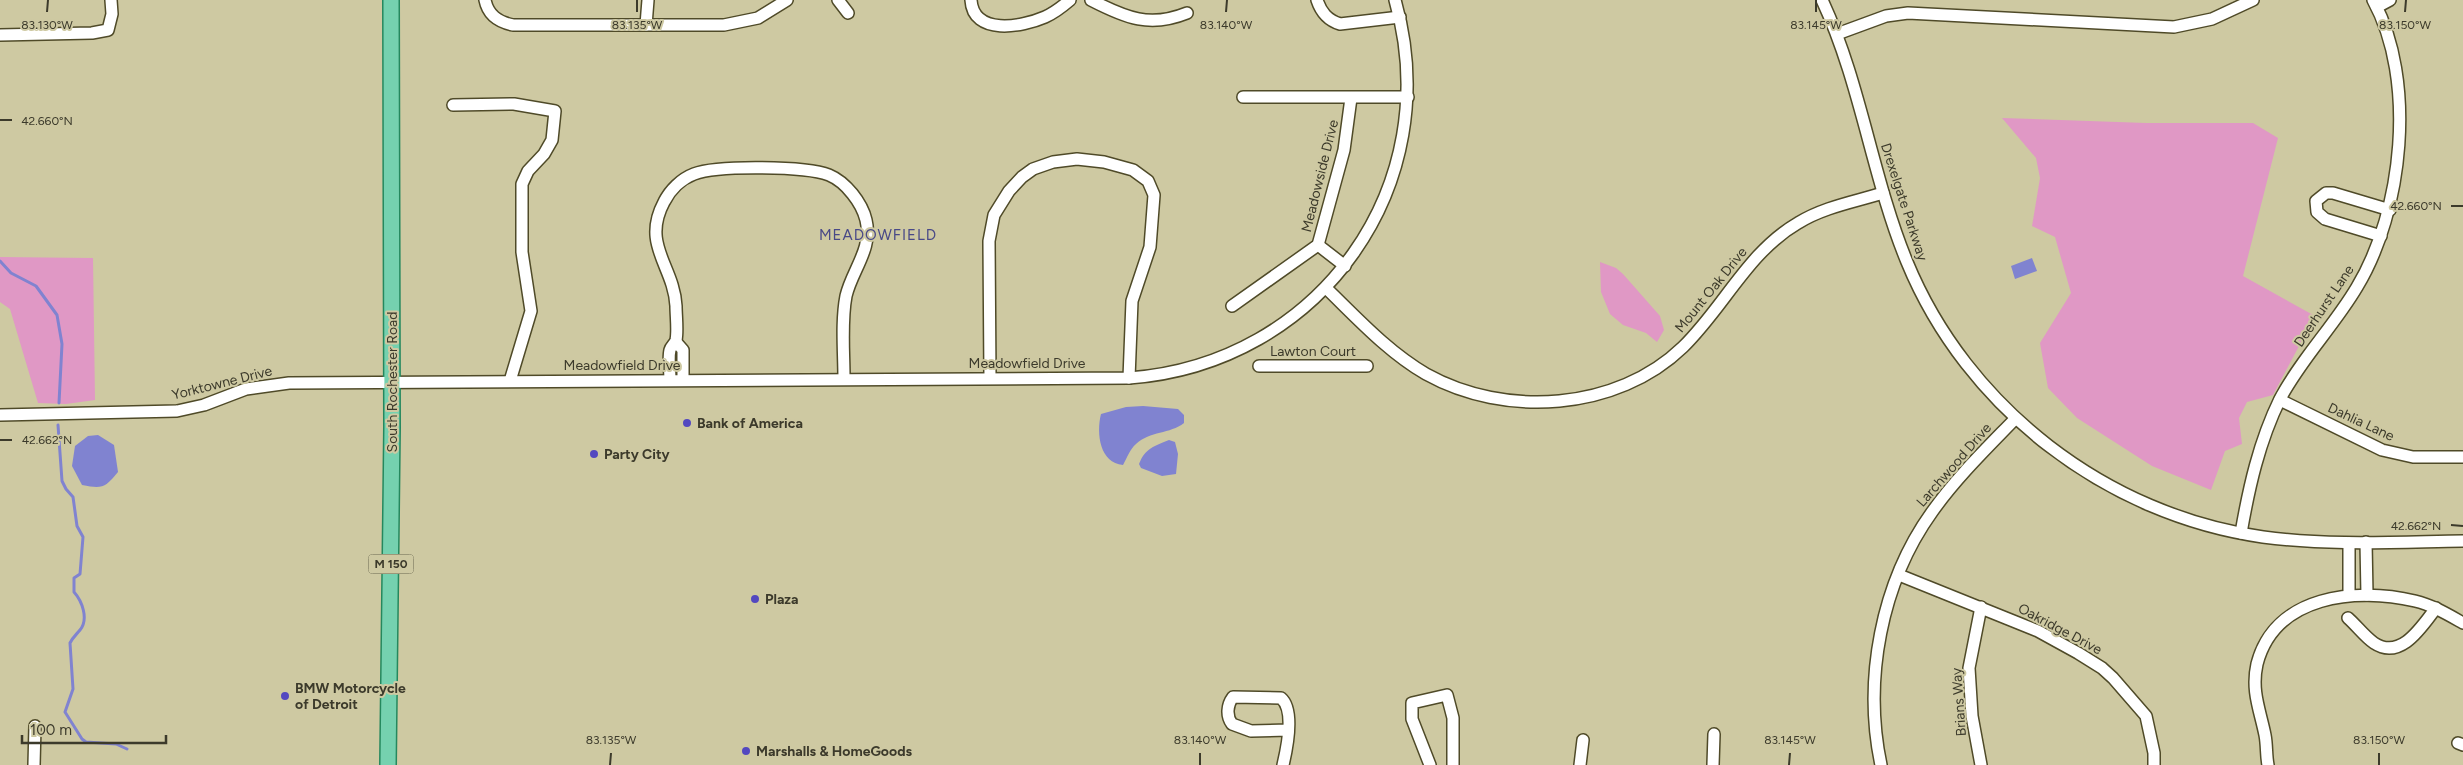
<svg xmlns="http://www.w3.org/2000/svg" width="2463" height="765" font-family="Figtree,sans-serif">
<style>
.green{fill:#e098c5}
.water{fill:#8083d0}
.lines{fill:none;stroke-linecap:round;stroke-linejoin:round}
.stream{stroke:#8083d0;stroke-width:3}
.minor-casing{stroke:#4f4a28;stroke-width:14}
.major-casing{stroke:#25885e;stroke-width:18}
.minor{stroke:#fff;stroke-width:11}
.major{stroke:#75d1af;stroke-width:15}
.ticks{fill:none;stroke:#3c3a2b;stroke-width:2}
.poi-dot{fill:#5348c0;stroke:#cec9a2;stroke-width:2}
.labels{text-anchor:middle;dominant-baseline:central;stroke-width:4;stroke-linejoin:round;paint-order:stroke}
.shield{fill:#cec9a2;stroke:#68654f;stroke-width:1}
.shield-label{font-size:12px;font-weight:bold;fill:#3c3a2b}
.street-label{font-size:14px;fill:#3c3a2b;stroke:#cec9a2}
.poi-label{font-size:14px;font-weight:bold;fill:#3c3a2b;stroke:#cec9a2;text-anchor:start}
.neighbourhood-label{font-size:15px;letter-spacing:1px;fill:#494987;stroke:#cec9a2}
.ticks-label{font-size:12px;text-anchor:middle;fill:#3c3a2b;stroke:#cec9a2;stroke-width:4;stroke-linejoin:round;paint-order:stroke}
</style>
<rect width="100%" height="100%" fill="#cec9a2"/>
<!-- green -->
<g class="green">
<path d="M 2002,118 L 2146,123 L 2253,123 L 2278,138 L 2243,276 L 2315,316 L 2273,395 L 2247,402 L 2239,418 L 2242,444 L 2225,451 L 2211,490 L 2152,466 L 2077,418 L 2048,388 L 2040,343 L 2071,293 L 2055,237 L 2032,226 L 2040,178 L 2036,158 Z"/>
<path d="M 0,257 L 93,258 L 95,400 L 66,404 L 38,403 L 10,309 L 0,302 Z"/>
<path d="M 1600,262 L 1616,268 L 1623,274 L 1660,316 L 1664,330 L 1657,342 L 1646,333 L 1623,325 L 1610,314 L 1601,292 Z"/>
</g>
<!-- water -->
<g class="water">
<path d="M 2032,258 L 2037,271 L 2015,279 L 2011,266 Z"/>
<path d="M 1143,406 L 1178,409 L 1184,415 L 1184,423 C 1170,434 1150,431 1136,444 C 1130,449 1127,458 1123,465 C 1100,463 1096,434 1101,414 L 1126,407 Z"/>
<path d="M 98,435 L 114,445 L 118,472 C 105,488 102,489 82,485 L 72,466 L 75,446 L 88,436 Z"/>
<path d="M 1169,440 L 1175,442 L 1178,454 L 1176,474 L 1162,476 L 1141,468 L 1139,464 C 1145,448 1155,446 1169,440 Z"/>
</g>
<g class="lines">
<!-- stream -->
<g class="stream">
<path d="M 0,261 L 11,273 L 36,286 L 57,315 L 62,344 L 59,403"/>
<path d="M 58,425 L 62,481 L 66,489 L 73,497 L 77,526 L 83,537 L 80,574 L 74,578 L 74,592 C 82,601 89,619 80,630 C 76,635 73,637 70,643 L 73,689 L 65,712 L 82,739 L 86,742 L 116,744 L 127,749"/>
</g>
<!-- minor casing -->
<g class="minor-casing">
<g id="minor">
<path d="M 485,0 C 488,15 498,22 513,25 L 724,25 L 758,18 L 787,0"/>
<path d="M 838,0 L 848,13"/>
<path d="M 971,0 C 973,36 1022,27 1045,17 C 1054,13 1063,6 1070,0"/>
<path d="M 1091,0 C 1126,18 1150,28 1187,13"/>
<path d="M 1317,0 C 1321,12 1327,20 1340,24 L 1400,17"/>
<path d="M 1822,0 C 1861,83 1872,177 1907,262 C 1967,408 2107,515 2263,537 C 2330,546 2397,542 2463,541"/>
<path d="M 2377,7 L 2390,0"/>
<path d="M 646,25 L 648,0"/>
<path d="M 1837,34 L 1886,16 L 1908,13 L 2174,27 L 2212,19 L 2253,0"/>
<path d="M 0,35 L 92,33 L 108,30 L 112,14 L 111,0"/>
<path d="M 1243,97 L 1408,97"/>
<path d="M 453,105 L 514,104 L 555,111 L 552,140 L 544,154 L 528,171 L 522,184 L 522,252 L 531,311 L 510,381"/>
<path d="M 2381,236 L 2325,219 L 2317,212 L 2316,201 L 2326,193 L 2333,193 L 2390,210"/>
<path d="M 1318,245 L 1345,266"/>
<path d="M 1326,288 C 1357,318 1388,352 1426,374 C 1505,418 1617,411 1683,347 C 1724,307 1748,252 1798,223 C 1824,207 1854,202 1883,193"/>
<path d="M 1232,306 L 1318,245 L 1344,150 L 1351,98"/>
<path d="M 676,342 L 683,350 L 683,380"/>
<path d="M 1259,366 L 1367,366"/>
<path d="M 990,378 L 989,241 L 994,215 L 1009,191 L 1022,177 L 1033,169 L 1053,162 L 1077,159 L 1104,162 L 1133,170 L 1148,181 L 1154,195 L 1150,247 L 1132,301 L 1129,378"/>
<path d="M 670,380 C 670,371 668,358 670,350 C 671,346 675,344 676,340 C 678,331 676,316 676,306 C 674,266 641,245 664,202 C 670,190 681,179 694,174 C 717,165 806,166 829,175 C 846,182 862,203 866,220 C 873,249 852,270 846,296 C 841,322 844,352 844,379"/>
<path d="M 2280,400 L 2382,450 L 2413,457 L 2463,457"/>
<path d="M 0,415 L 177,411 L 204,405 L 246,389 L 289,383 L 1129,378 C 1320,364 1448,185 1395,0"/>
<path d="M 2241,533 C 2249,487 2259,442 2280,399 C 2301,359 2334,326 2357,287 C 2403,211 2417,80 2373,0"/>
<path d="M 2366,542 L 2367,595"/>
<path d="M 2349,543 L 2349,595"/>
<path d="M 1899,575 L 2038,631 L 2078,653 L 2102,668 L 2113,678 L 2146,716 L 2154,753 L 2154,765"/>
<path d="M 2348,618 C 2357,626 2365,637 2374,643 C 2401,661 2422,626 2436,608"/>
<path d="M 2458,743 L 2463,745"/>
<path d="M 34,765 L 35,726"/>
<path d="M 1283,765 C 1287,748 1295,710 1281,698 L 1233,697 C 1227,705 1226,716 1232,724 L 1251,731 L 1288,730"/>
<path d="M 1430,765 L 1412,719 L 1412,703 L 1447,695 L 1453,718 L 1453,765"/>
<path d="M 1580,765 L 1583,740"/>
<path d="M 1713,765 L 1714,734"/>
<path d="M 1881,765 C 1863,680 1881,583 1932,512 C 1956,478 1987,448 2015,419"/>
<path d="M 1981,765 L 1972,716 L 1969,668 L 1981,607"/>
<path d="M 2268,765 C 2266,755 2267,745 2265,735 C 2260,710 2251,691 2257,664 C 2275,595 2356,587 2415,601 C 2432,605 2447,614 2463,623"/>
</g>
</g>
<!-- major casing -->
<g class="major-casing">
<path id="major" d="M 388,765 L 392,427 L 391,0"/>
</g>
<!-- minor -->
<use href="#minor" class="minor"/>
<!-- major -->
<use href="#major" class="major"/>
</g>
<!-- ticks -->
<path class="ticks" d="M 47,12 L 48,0M 637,12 L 637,0M 1226,12 L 1227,0M 1816,12 L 1816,0M 2405,12 L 2406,0M 0,120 L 12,120M 2451,206 L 2463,206M 0,440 L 12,440M 2451,525 L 2463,526M 610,765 L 611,753M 1200,765 L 1200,753M 1789,765 L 1790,753M 2379,765 L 2379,753"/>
<!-- markers -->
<g class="poi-dot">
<circle cx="687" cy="423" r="5"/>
<circle cx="594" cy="454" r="5"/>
<circle cx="755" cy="599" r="5"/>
<circle cx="285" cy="696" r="5"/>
<circle cx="746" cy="751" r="5"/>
</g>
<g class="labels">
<!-- shield labels -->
<rect class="shield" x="368.5" y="554.5" width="45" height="19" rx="4"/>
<g class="shield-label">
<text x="391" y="564">M 150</text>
</g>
<!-- street labels -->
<g class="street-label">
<text transform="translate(1320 176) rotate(-76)">Meadowside Drive</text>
<text transform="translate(1904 202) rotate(72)">Drexelgate Parkway</text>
<text transform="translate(1711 290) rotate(-51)">Mount Oak Drive</text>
<text transform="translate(2324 306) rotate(-56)">Deerhurst Lane</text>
<text x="1313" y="351">Lawton Court</text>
<text x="1027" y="363">Meadowfield Drive</text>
<text x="622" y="365">Meadowfield Drive</text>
<text transform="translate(392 382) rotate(-90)">South Rochester Road</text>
<text transform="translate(222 383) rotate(-14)">Yorktowne Drive</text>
<text transform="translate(2361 422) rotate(25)">Dahlia Lane</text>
<text transform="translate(1954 465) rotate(-49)">Larchwood Drive</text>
<text transform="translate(2060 629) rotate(28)">Oakridge Drive</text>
<text transform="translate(1959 702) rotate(-94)">Brians Way</text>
</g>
<!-- poi labels -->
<g class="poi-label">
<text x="697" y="423">Bank of America</text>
<text x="604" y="454">Party City</text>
<text x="765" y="599">Plaza</text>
<text x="295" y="688">BMW Motorcycle<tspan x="295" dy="16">of Detroit</tspan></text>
<text x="756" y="751">Marshalls &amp; HomeGoods</text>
</g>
<!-- neighbourhood labels -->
<g class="neighbourhood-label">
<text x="878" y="235">MEADOWFIELD</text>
</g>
</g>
<g class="ticks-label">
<text x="47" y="29">83.130°W</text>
<text x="637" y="29">83.135°W</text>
<text x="1226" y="29">83.140°W</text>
<text x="1816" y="29">83.145°W</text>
<text x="2405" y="29">83.150°W</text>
<text x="47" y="125">42.660°N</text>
<text x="2416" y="210">42.660°N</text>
<text x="47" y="444">42.662°N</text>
<text x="2416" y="530">42.662°N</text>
<text x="611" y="744">83.135°W</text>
<text x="1200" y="744">83.140°W</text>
<text x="1790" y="744">83.145°W</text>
<text x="2379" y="744">83.150°W</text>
</g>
<!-- scale -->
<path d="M22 735v8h144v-8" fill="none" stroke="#3c3a2b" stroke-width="2.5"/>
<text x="30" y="735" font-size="15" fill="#3c3a2b" stroke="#cec9a2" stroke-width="4" paint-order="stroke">100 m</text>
</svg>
